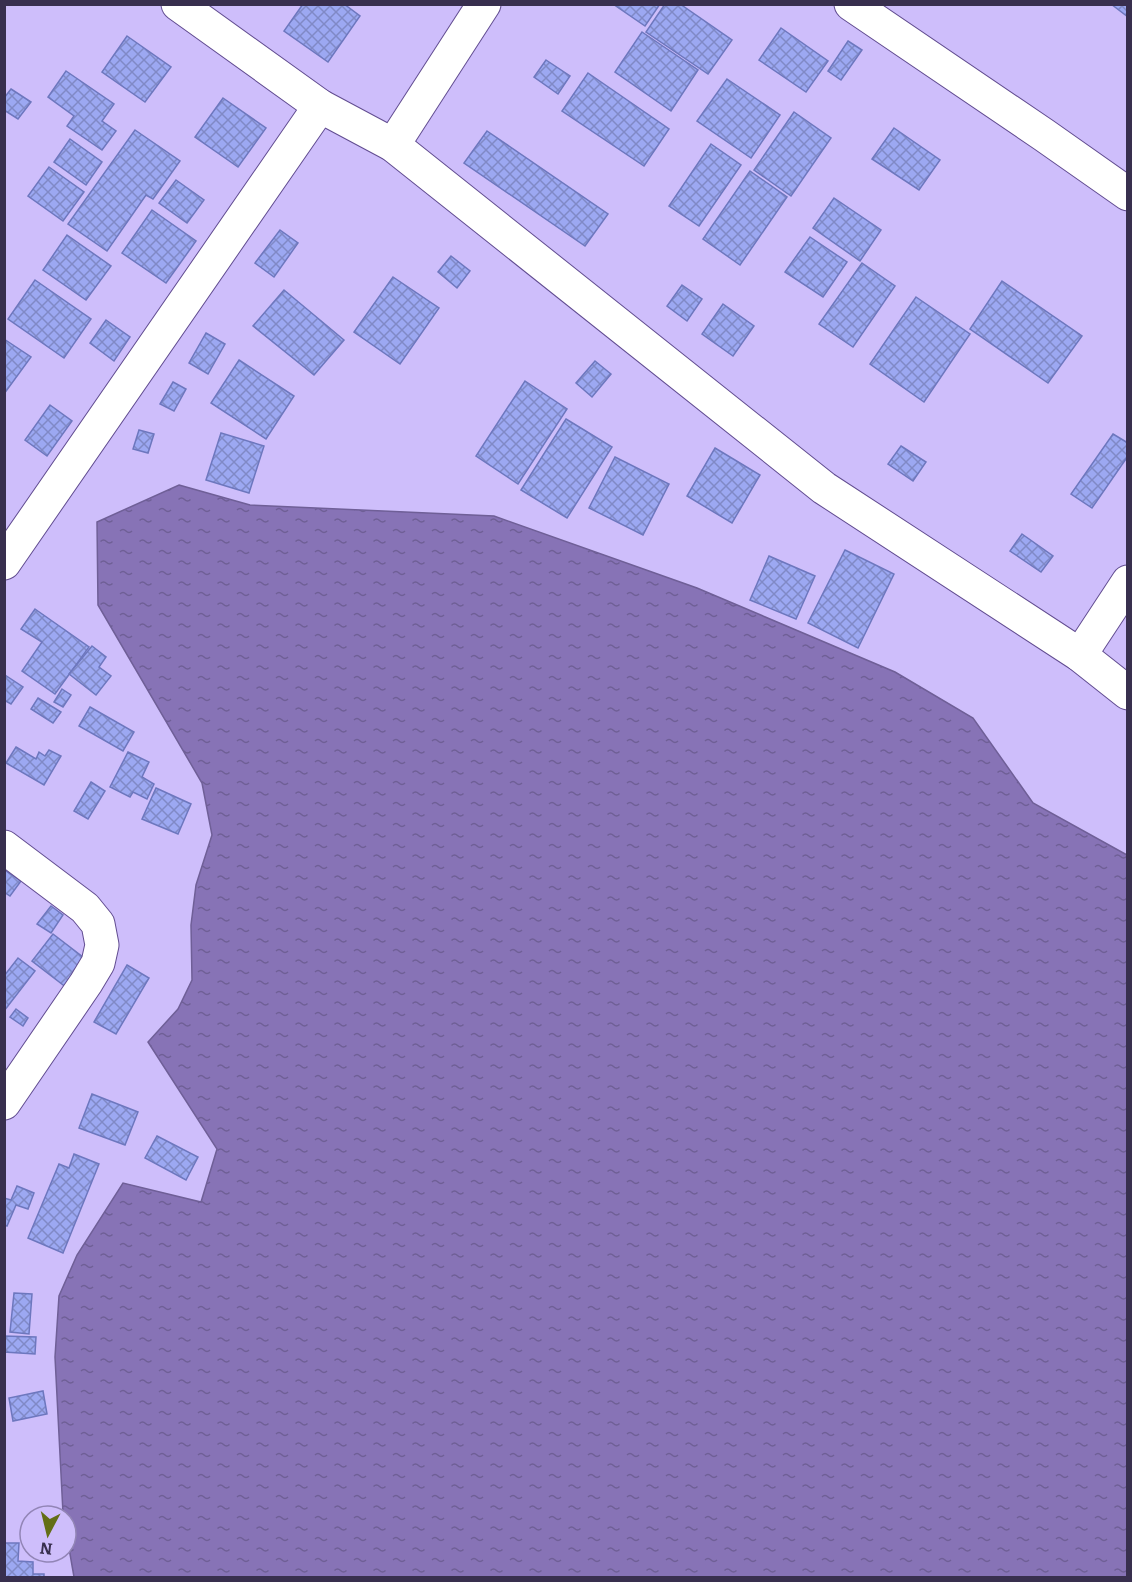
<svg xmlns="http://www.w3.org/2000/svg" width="1132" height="1582" font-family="Bitter,serif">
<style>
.water{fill:url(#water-ripples);stroke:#6f5f97;stroke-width:1.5}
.building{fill:url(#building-cross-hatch);stroke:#6d77be;stroke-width:1.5}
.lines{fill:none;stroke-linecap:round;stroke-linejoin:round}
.minor-casing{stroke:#624d91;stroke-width:35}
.minor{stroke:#fff;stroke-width:33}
</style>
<defs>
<pattern id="water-ripples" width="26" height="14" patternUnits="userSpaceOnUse" patternTransform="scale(1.5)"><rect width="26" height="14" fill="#8773b6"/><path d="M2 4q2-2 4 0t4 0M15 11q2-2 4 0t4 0" fill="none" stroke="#6f5f96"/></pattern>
<pattern id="building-cross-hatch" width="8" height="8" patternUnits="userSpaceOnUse" patternTransform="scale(1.5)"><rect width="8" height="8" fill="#9ca8f2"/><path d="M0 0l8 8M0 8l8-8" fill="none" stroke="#8089c6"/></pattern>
</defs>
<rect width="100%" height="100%" fill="#cebefb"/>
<!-- water -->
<path class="water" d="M 179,485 L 250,505 L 494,516 L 697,588 L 895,672 L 973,718 L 1033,803 L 1127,855 L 1127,1577 L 74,1577 L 66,1531 L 66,1516 L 63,1516 L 63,1513 L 55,1357 L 59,1296 L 77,1255 L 123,1183 L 201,1202 L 217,1149 L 148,1042 L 178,1009 L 192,980 L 191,925 L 196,885 L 212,835 L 202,783 L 98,605 L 97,522 Z"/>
<!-- building -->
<g class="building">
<path d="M 303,4 L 344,4 L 360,16 L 328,62 L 284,31 Z"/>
<path d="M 613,4 L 660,4 L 645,26 Z"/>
<path d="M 665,4 L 680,4 L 732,40 L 708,74 L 646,32 Z"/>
<path d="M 1111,4 L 1128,4 L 1128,17 Z"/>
<path d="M 781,28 L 828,61 L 806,92 L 759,60 Z"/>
<path d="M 642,32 L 698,70 L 671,111 L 615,72 Z"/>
<path d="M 127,36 L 171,67 L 145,102 L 102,72 Z"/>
<path d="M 848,41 L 862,50 L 841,80 L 828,71 Z"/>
<path d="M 546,60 L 570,76 L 558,94 L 534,77 Z"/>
<path d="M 66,71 L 114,104 L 102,121 L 116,131 L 102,150 L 67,126 L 74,116 L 48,97 Z"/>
<path d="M 588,73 L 669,129 L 644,166 L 562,111 Z"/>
<path d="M 727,79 L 780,115 L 751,158 L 697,121 Z"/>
<path d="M 11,89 L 31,102 L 18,119 L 4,110 L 4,98 Z"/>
<path d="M 223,98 L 266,128 L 238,167 L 195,137 Z"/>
<path d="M 794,112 L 831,138 L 791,196 L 754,170 Z"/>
<path d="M 894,128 L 940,160 L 919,190 L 872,159 Z"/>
<path d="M 135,130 L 180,161 L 153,199 L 146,195 L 107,251 L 68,224 Z"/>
<path d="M 487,131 L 608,214 L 585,246 L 464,163 Z"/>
<path d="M 70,139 L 102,162 L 86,185 L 54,162 Z"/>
<path d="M 711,144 L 741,165 L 699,226 L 669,206 Z"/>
<path d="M 49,167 L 84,192 L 63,221 L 28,196 Z"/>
<path d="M 750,171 L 787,197 L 740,265 L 703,239 Z"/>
<path d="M 176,180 L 204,200 L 187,223 L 159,203 Z"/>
<path d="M 834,198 L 881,230 L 860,261 L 813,228 Z"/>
<path d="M 152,210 L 196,241 L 166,283 L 122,253 Z"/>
<path d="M 280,230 L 298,243 L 274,277 L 255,263 Z"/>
<path d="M 67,235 L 111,266 L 86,300 L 43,270 Z"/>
<path d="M 810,237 L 847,262 L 823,297 L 785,272 Z"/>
<path d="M 451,256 L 470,271 L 457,288 L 438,272 Z"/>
<path d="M 862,263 L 895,286 L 853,347 L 819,324 Z"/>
<path d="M 393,277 L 439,308 L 400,364 L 354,332 Z"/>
<path d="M 35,280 L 91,319 L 64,358 L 8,319 Z"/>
<path d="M 1002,281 L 1082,336 L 1048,383 L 970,329 Z"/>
<path d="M 682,285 L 702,299 L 687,321 L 667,306 Z"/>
<path d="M 284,290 L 344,340 L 314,375 L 253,326 Z"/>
<path d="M 916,297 L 970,334 L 924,402 L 870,364 Z"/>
<path d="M 723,304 L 754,326 L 733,356 L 702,334 Z"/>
<path d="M 106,320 L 130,337 L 114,361 L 90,343 Z"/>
<path d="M 206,333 L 225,344 L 208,374 L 189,363 Z"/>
<path d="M 4,339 L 31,357 L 4,394 Z"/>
<path d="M 239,360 L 294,396 L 266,439 L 211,403 Z"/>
<path d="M 595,361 L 611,374 L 592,397 L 576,383 Z"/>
<path d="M 525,381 L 567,409 L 518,484 L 476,456 Z"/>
<path d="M 173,382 L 186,389 L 174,411 L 160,404 Z"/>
<path d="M 50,405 L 72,421 L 47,456 L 25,440 Z"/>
<path d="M 566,419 L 612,447 L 567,518 L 521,490 Z"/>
<path d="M 139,430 L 154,434 L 148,453 L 133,449 Z"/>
<path d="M 221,433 L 264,446 L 249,493 L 206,480 Z"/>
<path d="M 1113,434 L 1128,443 L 1128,456 L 1092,508 L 1071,494 Z"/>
<path d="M 901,446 L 926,462 L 913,481 L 888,464 Z"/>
<path d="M 715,448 L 760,475 L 732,523 L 687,496 Z"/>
<path d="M 615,457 L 669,484 L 643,535 L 589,508 Z"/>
<path d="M 1022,534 L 1053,556 L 1041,572 L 1010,551 Z"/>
<path d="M 845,550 L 894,574 L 858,648 L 808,623 Z"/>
<path d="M 769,556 L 815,576 L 796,619 L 750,600 Z"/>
<path d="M 35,609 L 89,647 L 55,694 L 22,671 L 42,642 L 21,629 Z"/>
<path d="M 92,646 L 106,657 L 99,667 L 111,676 L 96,695 L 69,674 Z"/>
<path d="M 5,675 L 23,687 L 11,704 L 4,700 Z"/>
<path d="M 62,689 L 71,695 L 63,707 L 54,702 Z"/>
<path d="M 38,698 L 61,712 L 53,723 L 31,709 Z"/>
<path d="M 90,707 L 134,732 L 123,751 L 79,726 Z"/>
<path d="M 16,747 L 36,759 L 39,752 L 45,756 L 49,750 L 61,756 L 44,785 L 6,763 Z"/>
<path d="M 128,752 L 149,762 L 142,777 L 154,784 L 147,799 L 133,792 L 130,797 L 110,787 Z"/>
<path d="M 91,782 L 105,791 L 88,819 L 74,811 Z"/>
<path d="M 156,788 L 191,804 L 178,834 L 142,819 Z"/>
<path d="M 6,871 L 21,881 L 10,896 L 4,892 L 4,873 Z"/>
<path d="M 51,906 L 63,915 L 51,933 L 37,924 Z"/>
<path d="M 53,934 L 88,961 L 67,988 L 32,961 Z"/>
<path d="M 18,958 L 35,971 L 4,1011 L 4,976 Z"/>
<path d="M 127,965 L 149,978 L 116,1034 L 94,1022 Z"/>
<path d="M 16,1009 L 28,1018 L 23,1026 L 10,1017 Z"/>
<path d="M 92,1094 L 138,1112 L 125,1145 L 79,1128 Z"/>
<path d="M 157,1136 L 198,1157 L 186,1180 L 145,1158 Z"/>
<path d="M 74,1154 L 99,1164 L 63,1253 L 28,1238 L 59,1164 L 69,1168 Z"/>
<path d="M 17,1186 L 34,1193 L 28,1209 L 16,1205 L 7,1226 L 4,1225 L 4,1198 L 11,1200 Z"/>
<path d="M 14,1293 L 32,1294 L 29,1334 L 10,1332 Z"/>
<path d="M 4,1336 L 36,1337 L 35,1354 L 4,1352 Z"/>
<path d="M 43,1391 L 47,1414 L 13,1421 L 9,1398 Z"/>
<path d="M 4,1543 L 19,1543 L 18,1561 L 33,1562 L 33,1574 L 44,1574 L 44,1578 L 4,1578 Z"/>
</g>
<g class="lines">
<!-- minor casing -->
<g class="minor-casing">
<g id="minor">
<path d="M 178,4 L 320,106 L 393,145 L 824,488 L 1080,655 L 1128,693"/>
<path d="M 851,4 L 1044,135 L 1128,194"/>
<path d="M 393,145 L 484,4"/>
<path d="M 4,563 L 320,106"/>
<path d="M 1080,655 L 1128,582"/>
<path d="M 4,847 L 85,908 L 98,924 L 102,945 L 98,963 L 86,983 L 4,1103"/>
</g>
</g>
<!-- minor -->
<use href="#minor" class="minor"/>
</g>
<!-- border -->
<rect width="1132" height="1582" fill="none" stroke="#382f4e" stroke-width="12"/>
<!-- north arrow -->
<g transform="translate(48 1534) rotate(187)"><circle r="28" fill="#cebefb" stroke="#9285b6" stroke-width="1.5"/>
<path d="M0-4.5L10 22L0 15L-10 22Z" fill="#636e16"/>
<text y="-9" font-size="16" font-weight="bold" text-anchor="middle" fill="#382f4e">N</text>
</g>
</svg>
